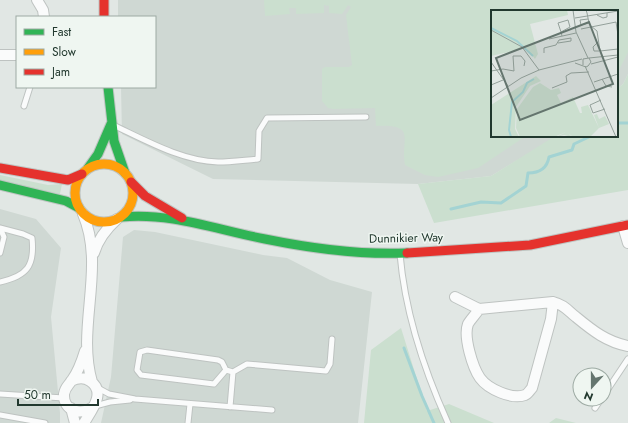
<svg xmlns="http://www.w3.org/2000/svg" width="628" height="423" viewBox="0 0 628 423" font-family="Jost,sans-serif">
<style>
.built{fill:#cfd8d3}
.green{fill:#cbdfcf}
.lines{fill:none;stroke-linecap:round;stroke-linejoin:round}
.stream{stroke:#a3d3d3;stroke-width:3}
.lane-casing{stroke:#bec3c1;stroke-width:7}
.street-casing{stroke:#bec3c1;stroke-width:12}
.fast-casing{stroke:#bec4c1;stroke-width:11}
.slow-casing{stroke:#bec4c1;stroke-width:11}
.jam-casing{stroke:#bec4c1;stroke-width:11}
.lane{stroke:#fafbfb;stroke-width:5}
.street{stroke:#fafbfb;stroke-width:10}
.fast{stroke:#30b455;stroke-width:9}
.slow{stroke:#ff9f0a;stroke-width:9}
.jam{stroke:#e5322d;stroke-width:9}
.labels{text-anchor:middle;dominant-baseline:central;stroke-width:3;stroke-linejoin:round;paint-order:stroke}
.street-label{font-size:12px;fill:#21382e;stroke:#eff6f1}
.inset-river{fill:none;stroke:#a3d3d3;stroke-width:2}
.inset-road{fill:none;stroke:#94a19b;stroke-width:1}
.view{fill:#64756e;fill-opacity:0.15;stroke:#64756e;stroke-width:2}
.inset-edge{fill:none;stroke:#21382e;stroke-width:2}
</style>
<rect width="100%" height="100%" fill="#e1e7e4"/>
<path class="built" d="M118,0H628V74L623,84L617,89V11H492V136H555L546,143L491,176L418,184L213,179L122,134L121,87H155V17H118Z
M0,209L36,219L61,248L51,317L60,413V423H0Z
M134,230L155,232L263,255L287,258L330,280L372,292L358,423H101L111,377L123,237Z"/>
<path class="green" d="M264,0H628V52L617,74V11H492V136H526L478,168L438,177L425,175L405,165C400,139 418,124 376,126L375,108L334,109L328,108L322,101V69L325,67H349L352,65L346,15L351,7L348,5L342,14L329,13V6L324,5V13L296,14V8H289L290,14L265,16Z
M628,74V190L434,223L418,184L491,176L555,136H617V89L623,84Z
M0,175L48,185L62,184L60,194L0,181Z
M401,328L427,411L449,404L494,423H364L371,350Z
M556,418L576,423H549Z"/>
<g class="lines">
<path class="stream" d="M617,123H628
M451,209L481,202L501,203L526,186L528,173C539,173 547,169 549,157L572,150L574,144L591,136
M404,348L422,396L434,423"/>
<g class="lane-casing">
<path id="lane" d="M24,106L30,87
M113,125C145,140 182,161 218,162C231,162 245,160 258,159L259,131L267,118L366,117
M0,228L4,237L0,253
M400,254C405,313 424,370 448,423
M0,282C27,276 35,266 32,238L23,234L0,228
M226,370L222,362L218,360L147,350L140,352L137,370L141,375L214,384L226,370L233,372
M96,387L109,394L135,399L272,410
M0,394L64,398
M604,395L628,359
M95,406L110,402L130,400
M230,407L233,372L247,364L326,371L330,364L332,339
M595,408L601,399
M0,415L45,423
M188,423L190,404"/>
</g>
<g class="street-casing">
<path id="street" d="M37,0L43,10L44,17
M0,55H17
M83,214C106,268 76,327 92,382
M623,226L628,243
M94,253C98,239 106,229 117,219
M455,297L479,309
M553,302L551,319L532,388C530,390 528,394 525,395C512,400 488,389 480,378C473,368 463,337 468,324C471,319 476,314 479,309L553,302C565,305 568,311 576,317C593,331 607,342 628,346
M85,351C82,361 78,372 72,380C69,385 65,387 64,394C63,411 81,416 93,407
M71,381C77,378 84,377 90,381C107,392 91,411 84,423
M71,408L75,423"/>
</g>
<g class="fast-casing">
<path id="fast" d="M108,87L114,141L125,173
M88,168L98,154L111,124
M0,185L66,201L79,208
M121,217C171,212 217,230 265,239C309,248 362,255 407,253"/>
</g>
<g class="slow-casing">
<path id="slow" d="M75 193a29 29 0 1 1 58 0a29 29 0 1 1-58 0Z"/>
</g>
<g class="jam-casing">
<path id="jam" d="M104,0V17
M0,168L68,180L82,174
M131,182L145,196L182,218
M407,253L530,245L628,225"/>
</g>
<use href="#lane" class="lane"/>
<use href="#street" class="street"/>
<use href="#fast" class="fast"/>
<use href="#slow" class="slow"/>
<use href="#jam" class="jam"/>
</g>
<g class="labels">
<g class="street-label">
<text transform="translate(406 238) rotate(-1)">Dunnikier Way</text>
</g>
</g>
<g transform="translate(491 10)">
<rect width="127" height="127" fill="#e1e7e4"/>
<path d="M0,0H76L77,5L39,14L47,44L44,49L35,38L0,46ZM45,66L50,71L39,76L25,97L24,119L28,127H0V95ZM49,73L60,80L68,78L70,83L66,85L70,93L82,87L89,103H91L90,97L97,95L108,118L99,127H82L77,123L81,127L73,125L65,127L75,122L63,127H29L25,118L26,99L42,77ZM106,104L108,109L114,106L118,114L108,118L103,105Z" fill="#cbdfcf"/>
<path class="inset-river" d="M0,18L26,31L42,46M20,127L18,120L21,92L32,82L36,73L43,69"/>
<path class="inset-road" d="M82,0L85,22L97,48M95,0L96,3L98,13L90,15L89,10L97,9M106,5L112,8L116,7V3M84,8L127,1M100,16L106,21L109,41L127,39M90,19L125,12L127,25M0,20L31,37L48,60M70,22L79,17L77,10L67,13L70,22L71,26M58,29L85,23M107,32L102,37L103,41H108M53,43V38L65,35L68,30L80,28V31L67,33M98,48L127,45M0,52L17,76M84,53L95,57L97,56L100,52L98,48L92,49V55M100,54L127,47M94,56L125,127M0,61L12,59L23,61M23,61L22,46H30L34,51L33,56M111,69L115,76L121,77M103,72L127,64M0,75L12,70M61,78L76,72L75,66L80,63L98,62M0,88L30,68L48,60L91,49M110,90L99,95L102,103L114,99"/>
<path class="view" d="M98,12L122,74L29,110L5,48Z"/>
<rect width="127" height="127" class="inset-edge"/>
</g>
<rect x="16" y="16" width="140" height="72" fill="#eff6f1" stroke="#9daaa3"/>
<rect x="24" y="29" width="20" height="6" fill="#30b455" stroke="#9daaa3"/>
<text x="52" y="36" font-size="12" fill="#21382e">Fast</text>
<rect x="24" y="49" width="20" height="6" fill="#ff9f0a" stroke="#9daaa3"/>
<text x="52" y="56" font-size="12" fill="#21382e">Slow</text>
<rect x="24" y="69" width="20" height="6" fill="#e5322d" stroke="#9daaa3"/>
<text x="52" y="76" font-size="12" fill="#21382e">Jam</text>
<g transform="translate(592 387) rotate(201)"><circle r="19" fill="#eff6f1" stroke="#9daaa3"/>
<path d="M0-3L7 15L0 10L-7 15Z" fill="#64756e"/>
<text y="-6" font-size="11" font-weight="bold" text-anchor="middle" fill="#21382e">N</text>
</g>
<path d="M18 399v6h80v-6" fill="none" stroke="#21382e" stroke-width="2"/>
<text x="24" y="399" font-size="12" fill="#21382e" stroke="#eff6f1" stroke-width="3" paint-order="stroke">50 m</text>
</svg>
